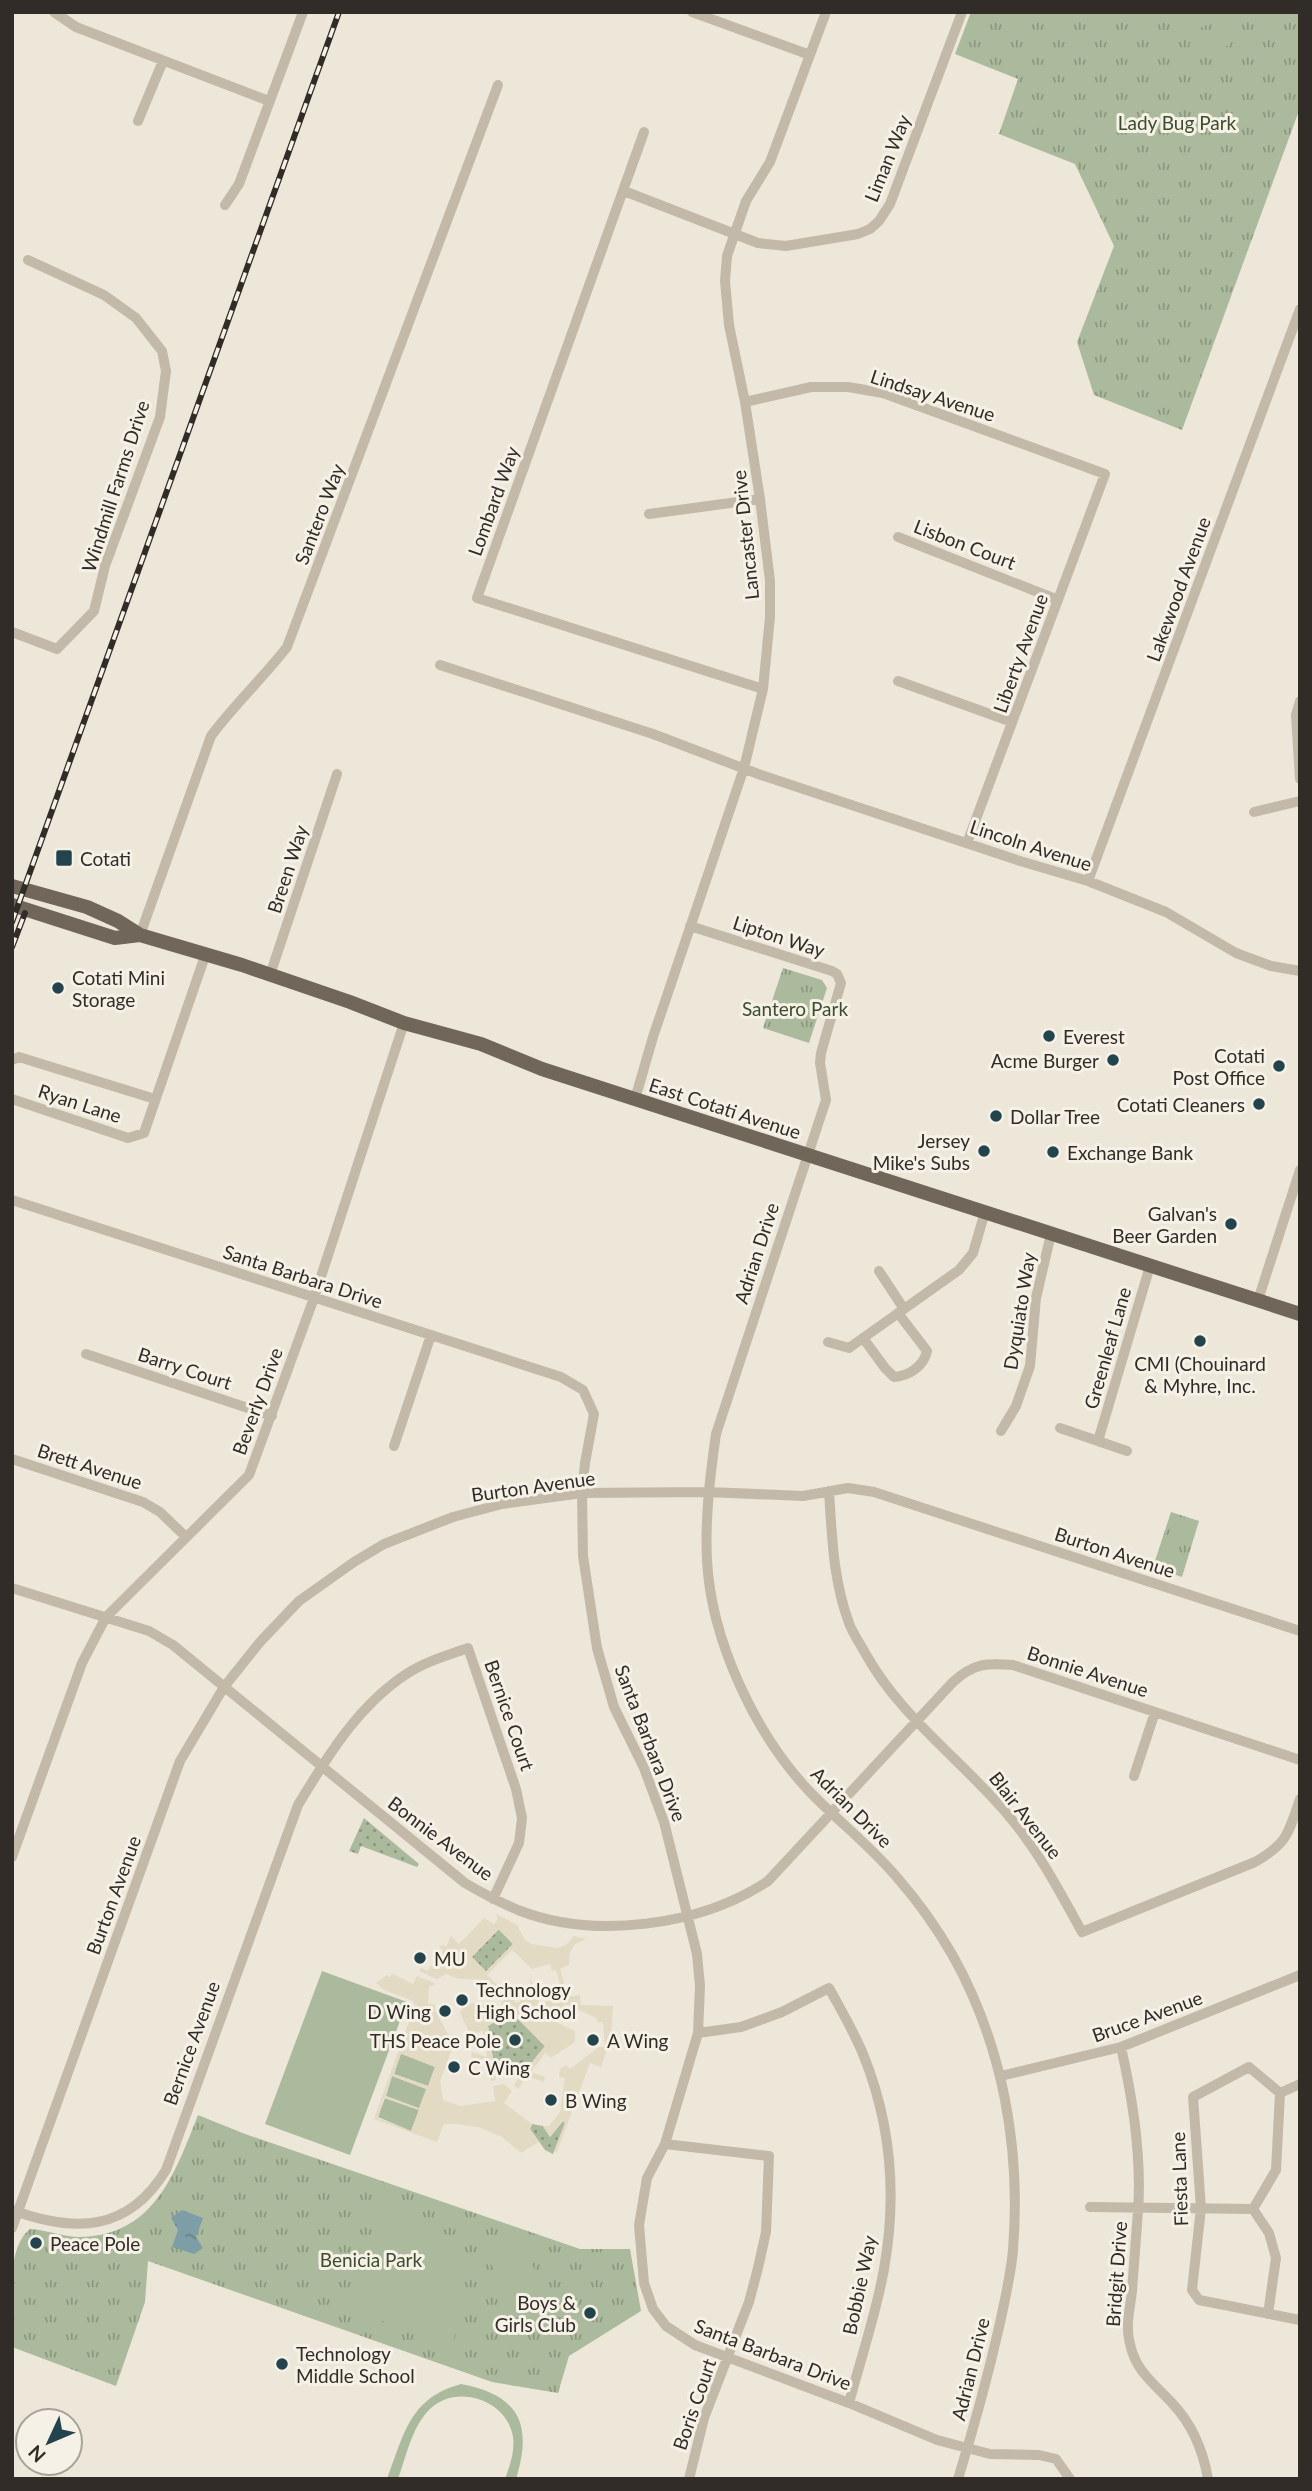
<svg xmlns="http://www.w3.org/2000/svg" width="1312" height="2491" viewBox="0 0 1312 2491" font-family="Lato,sans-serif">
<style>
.grass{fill:url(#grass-dots)}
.park{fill:url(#park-tufts)}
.pitch{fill:#abba9c}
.plaza{fill:#e3dac3;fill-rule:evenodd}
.water{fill:url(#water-ripples)}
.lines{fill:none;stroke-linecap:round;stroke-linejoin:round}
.minor{stroke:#c3b9a8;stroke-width:10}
.major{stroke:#71665a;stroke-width:14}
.rail-casing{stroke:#312c27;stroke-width:6}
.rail{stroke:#f6f1e6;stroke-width:3.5;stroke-dasharray:10;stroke-linecap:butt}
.poi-dot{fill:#23434d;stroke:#f6f1e6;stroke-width:2.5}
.labels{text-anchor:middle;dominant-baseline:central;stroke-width:6;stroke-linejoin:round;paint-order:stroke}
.park-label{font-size:19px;fill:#3c4c2e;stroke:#f6f1e6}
.street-label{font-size:19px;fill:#312c27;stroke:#f6f1e6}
.poi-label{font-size:19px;fill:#312c27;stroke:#f6f1e6;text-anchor:start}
</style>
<defs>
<pattern id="grass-dots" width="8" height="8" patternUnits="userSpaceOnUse" patternTransform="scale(1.75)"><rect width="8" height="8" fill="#abba9c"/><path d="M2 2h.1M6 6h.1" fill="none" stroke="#8c977f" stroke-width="1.8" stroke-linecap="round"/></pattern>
<pattern id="park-tufts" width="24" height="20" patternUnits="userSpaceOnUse" patternTransform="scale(1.75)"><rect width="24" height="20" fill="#abba9c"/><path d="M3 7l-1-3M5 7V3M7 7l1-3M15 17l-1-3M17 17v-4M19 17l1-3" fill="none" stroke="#8c977f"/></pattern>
<pattern id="water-ripples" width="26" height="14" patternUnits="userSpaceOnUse" patternTransform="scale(1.75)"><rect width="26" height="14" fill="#7d9ea6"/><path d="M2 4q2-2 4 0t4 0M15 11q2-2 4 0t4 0" fill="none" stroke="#678187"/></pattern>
</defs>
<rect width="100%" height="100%" fill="#ede7da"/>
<path class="grass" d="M364,1818L419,1864L417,1867L361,1846L358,1854L349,1851Z
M499,1929L513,1944L486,1972L472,1957Z
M511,2012L545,2046L525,2071L493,2059L488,2026Z
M563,2121L565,2123L553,2154L545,2150L530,2129L532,2124L543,2126L550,2137Z"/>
<path class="park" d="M971,12H1300V108L1182,430L1094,395L1077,342L1114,246L1075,164L999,134L1018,79L955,54Z
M783,968L822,980L827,988L809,1043L763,1028Z
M1171,1512L1199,1521L1182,1577L1153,1567Z
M198,2115L245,2134L580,2249H630L641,2311L569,2356L558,2393L492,2382L148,2261L145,2302L116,2386L12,2347C12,2316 4,2249 30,2229C46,2230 61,2236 78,2237C154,2237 175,2173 198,2115Z"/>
<path class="pitch" d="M1193,12H1216L1220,19L1185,35L1178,19Z
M1223,28L1231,44L1196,60L1189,44Z
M322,1971L407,2002L350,2155L265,2124Z
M401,2053L435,2067L428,2086L394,2074Z
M392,2076L427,2089L419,2109L386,2096Z
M385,2098L419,2110L411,2131L378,2117Z
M381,2200L451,2237L465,2266L453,2346L354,2311L350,2304Z
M515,2236L541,2280L511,2298L485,2254Z
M461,2384C519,2395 533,2424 516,2479H505C510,2465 515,2452 513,2437C507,2399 455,2383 429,2410C412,2427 406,2457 398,2479H387C404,2435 409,2398 461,2384Z"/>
<path class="plaza" d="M496,1914L517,1925L525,1940L532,1944L558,1948L566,1945L574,1936L586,1939L575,1944L570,1952L569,1965L560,1969L568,1997L580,1995L581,2005L613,2006L611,2038L601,2067L590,2063L557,2152H554L565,2123L562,2121L550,2137L543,2126H549L560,2112L565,2078L559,2077L560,2069L566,2065L570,2069L599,2047H605L603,2022H598L596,2018L565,2004L559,2017L548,2012L545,2002L563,1996L556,1970L552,1971L550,1964L532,1969L512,1950L487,1975L504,1992L502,1994L488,1980L459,1979L446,1974L437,1979L419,1971L421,1968L428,1971L431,1966L435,1968L443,1950L440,1948L441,1945L446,1947L451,1936L459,1944L484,1918L494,1924L498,1919ZM498,1929L513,1944L486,1971L472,1957Z
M393,1974L413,1984L417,1976L436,1984L429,1987L428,2004L435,2005V2010L451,2040L457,2038L460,2044L458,2051L452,2049L440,2081L443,2100L461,2106L495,2101L493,2086L504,2084L512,2091L504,2103L532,2124L530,2129L539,2142L521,2153L502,2137L478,2127L456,2124H444L437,2142L374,2119L415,2005L413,2001L384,1990L376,1983L387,1975L389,1977ZM401,2054L435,2067L428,2086L394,2074ZM392,2076L426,2089L419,2108L386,2096ZM384,2098L419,2110L411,2131L378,2118Z
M529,1974L544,2016L575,2031V2042L551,2058L545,2053L531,2072L545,2077L544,2082L527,2076L518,2089L514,2085L521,2074L494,2066L496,2080L491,2081L488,2064L471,2057L472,2052L487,2057L483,2030L471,2036L460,2013L466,2003L485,2004V2017L488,2020L507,2009L501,2003L509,1995L517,2003L533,1993ZM511,2012L545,2046L525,2071L493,2059L488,2026Z"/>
<path class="water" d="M182,2210L203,2218L196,2237L203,2248L194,2254L172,2247L178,2230L171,2218Z"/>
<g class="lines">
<path class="minor" d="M54,12L76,27L269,101
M692,12L810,55
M138,121L163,61
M644,132L477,598L763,689
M624,191L758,243L786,246L858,234L870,229L879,221L890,204L962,12
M225,205L239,184L303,12
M745,402L811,387H848L883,393L1105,474L967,843
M649,514L760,499
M898,537L1058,600
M12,632L57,649L94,611L105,566L160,417L166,371L162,351L136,318L104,295L28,260
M440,665L653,734L761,775L1020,861L1088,881L1166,912L1236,953L1271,966L1300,971
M898,681L1012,722
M1300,701L1296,715L1300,779
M1254,812L1300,801
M1088,881L1300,309
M690,926L832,971L837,974L841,983L821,1053L820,1063L826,1100L716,1434C710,1476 705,1517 707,1560C711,1640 755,1734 810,1792C839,1822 873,1848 900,1881C920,1904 938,1930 953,1956C1003,2046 1021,2148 1013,2250C1011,2274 1005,2299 1000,2323C988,2376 974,2427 958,2479
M140,935L211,736C234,705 263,678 287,647L498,85
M270,975L337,774
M12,1060L19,1057L155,1099
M12,1099L128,1138L144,1133L206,953
M635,1099L653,1037L744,768L763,689L770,617V581L760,499L745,402L729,325L725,281L727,256L746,201L770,162L826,12
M12,1200L561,1377L583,1390L594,1414L585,1463L582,1493L583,1556L597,1648L614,1707L644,1768L664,1822L697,1954L700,1986L698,2033L665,2144L647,2178L639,2225L644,2283L653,2309L666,2326L695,2345L849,2403L937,2440L990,2454L1039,2455L1056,2459L1070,2479
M879,1271L904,1309
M1258,1300L1300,1170
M863,1338L885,1368L894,1377C909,1376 924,1366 927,1351L898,1313
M828,1342L849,1348L959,1270L973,1253L985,1212
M86,1354L272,1416
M1060,1428L1127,1451
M1001,1431L1016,1406L1030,1366L1036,1298L1051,1234
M1098,1441L1150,1266
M394,1446L431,1335
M12,1459L143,1502L160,1512L186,1537
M829,1491C832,1536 833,1580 849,1623C852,1632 859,1642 864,1651C899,1716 961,1759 1008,1815C1038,1850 1060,1892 1082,1932L1255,1862C1288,1843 1288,1834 1300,1799
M12,1588L149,1631L173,1645L465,1883C482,1893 499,1902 518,1910C594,1940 700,1926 768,1881L953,1682C974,1663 986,1663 1013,1665L1300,1760
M1134,1776L1155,1712
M12,1857L82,1663L106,1617L249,1475L314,1298L404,1023
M698,2033L741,2027L782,2012L829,1988C841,2010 854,2032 863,2054C891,2123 897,2196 884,2269C876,2314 861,2358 849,2403
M1121,2047C1133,2100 1142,2157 1138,2211C1136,2238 1134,2265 1132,2291C1130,2310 1125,2325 1130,2344C1136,2372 1154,2383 1172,2403C1193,2425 1203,2450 1208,2479
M1001,2076L1121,2047L1300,1975
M1280,2093L1249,2067L1193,2097L1201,2208L1192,2290L1199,2300L1300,2320
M1280,2093L1300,2084
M665,2144L769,2156L766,2232L758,2268L749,2302L704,2418L689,2479
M1090,2207L1253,2209
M1253,2209L1276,2170L1280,2093
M1253,2209L1269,2233L1276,2258L1268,2314
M12,2210C75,2233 128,2232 166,2170L298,1805C327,1757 359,1704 408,1673C427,1661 448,1655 468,1648L516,1789L522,1818L519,1843L493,1899
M12,2228L180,1761L224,1687L260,1642L299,1601L354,1562L384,1544L453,1517L502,1504L582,1493L707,1492L803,1496L848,1488L874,1492L1300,1631"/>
<path class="major" d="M12,886L87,907L118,921L140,935L242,965L350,1002L404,1023L481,1044L542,1069L1300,1314
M12,905L115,938L140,935"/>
<g class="rail-casing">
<path id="rail" d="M12,922L339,12
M12,947L25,913"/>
</g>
<use href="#rail" class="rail"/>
</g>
<g class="poi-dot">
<rect x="55" y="849" width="18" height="18" rx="3.5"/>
<circle cx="58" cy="988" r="7"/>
<circle cx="1049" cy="1036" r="7"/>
<circle cx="1113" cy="1060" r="7"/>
<circle cx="1279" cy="1066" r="7"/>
<circle cx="1259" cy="1104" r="7"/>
<circle cx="996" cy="1116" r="7"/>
<circle cx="984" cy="1151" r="7"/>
<circle cx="1053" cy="1152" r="7"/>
<circle cx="1231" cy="1224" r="7"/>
<circle cx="1200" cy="1341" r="7"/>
<circle cx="420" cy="1958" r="7"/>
<circle cx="462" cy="2000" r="7"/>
<circle cx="445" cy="2011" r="7"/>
<circle cx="515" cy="2040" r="7"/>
<circle cx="593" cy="2040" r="7"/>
<circle cx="454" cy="2067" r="7"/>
<circle cx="551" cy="2100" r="7"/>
<circle cx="36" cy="2243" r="7"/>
<circle cx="590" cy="2313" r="7"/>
<circle cx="282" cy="2364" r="7"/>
</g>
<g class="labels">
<g class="park-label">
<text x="1177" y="122">Lady Bug Park</text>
<text x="795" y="1008">Santero Park</text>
<text x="371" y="2259">Benicia Park</text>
</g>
<g class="street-label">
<text transform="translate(887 158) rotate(-68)">Liman Way</text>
<text transform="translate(933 395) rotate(18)">Lindsay Avenue</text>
<text transform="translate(115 486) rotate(-72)">Windmill Farms Drive</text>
<text transform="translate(493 501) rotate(-70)">Lombard Way</text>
<text transform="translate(319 514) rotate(-69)">Santero Way</text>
<text transform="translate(745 535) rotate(-96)">Lancaster Drive</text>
<text transform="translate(965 544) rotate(21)">Lisbon Court</text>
<text transform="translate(1178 589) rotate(-70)">Lakewood Avenue</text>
<text transform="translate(1020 653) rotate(-70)">Liberty Avenue</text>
<text transform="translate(1031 845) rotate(18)">Lincoln Avenue</text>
<text transform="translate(287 869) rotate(-72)">Breen Way</text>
<text transform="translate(779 936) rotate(18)">Lipton Way</text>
<text transform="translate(80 1103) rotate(18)">Ryan Lane</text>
<text transform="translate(725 1108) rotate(18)">East Cotati Avenue</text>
<text transform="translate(756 1253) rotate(-72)">Adrian Drive</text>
<text transform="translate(303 1276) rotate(18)">Santa Barbara Drive</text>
<text transform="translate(1019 1311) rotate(-81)">Dyquiato Way</text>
<text transform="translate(1107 1348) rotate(-74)">Greenleaf Lane</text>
<text transform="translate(185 1368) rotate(18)">Barry Court</text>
<text transform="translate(257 1401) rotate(-70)">Beverly Drive</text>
<text transform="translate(90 1466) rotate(18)">Brett Avenue</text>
<text transform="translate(533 1486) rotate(-8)">Burton Avenue</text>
<text transform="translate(1115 1552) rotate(18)">Burton Avenue</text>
<text transform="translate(1088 1671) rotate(18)">Bonnie Avenue</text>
<text transform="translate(510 1715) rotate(71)">Bernice Court</text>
<text transform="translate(651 1743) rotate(69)">Santa Barbara Drive</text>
<text transform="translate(852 1807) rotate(45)">Adrian Drive</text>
<text transform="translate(1026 1815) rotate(52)">Blair Avenue</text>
<text transform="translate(441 1838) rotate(37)">Bonnie Avenue</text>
<text transform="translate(113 1895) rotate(-70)">Burton Avenue</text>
<text transform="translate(1147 2016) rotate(-20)">Bruce Avenue</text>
<text transform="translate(191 2043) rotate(-70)">Bernice Avenue</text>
<text transform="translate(1179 2179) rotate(-92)">Fiesta Lane</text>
<text transform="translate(1116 2274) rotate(-86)">Bridgit Drive</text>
<text transform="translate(859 2285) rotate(-78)">Bobbie Way</text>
<text transform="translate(773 2354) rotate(21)">Santa Barbara Drive</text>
<text transform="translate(970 2369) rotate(-76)">Adrian Drive</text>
<text transform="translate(694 2404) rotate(-71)">Boris Court</text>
</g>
<g class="poi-label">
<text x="80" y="858">Cotati</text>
<text x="72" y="977">Cotati Mini<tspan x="72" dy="22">Storage</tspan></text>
<text x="1063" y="1036">Everest</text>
<text x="1265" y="1055" text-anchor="end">Cotati<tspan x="1265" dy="22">Post Office</tspan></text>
<text x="1099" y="1060" text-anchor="end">Acme Burger</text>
<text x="1245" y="1104" text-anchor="end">Cotati Cleaners</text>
<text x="1010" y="1116">Dollar Tree</text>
<text x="970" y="1140" text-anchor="end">Jersey<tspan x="970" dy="22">Mike's Subs</tspan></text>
<text x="1067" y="1152">Exchange Bank</text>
<text x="1217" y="1213" text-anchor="end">Galvan's<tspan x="1217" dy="22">Beer Garden</tspan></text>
<text x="1200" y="1363" text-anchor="middle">CMI (Chouinard<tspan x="1200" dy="22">&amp; Myhre, Inc.</tspan></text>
<text x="434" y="1958">MU</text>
<text x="476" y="1989">Technology<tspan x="476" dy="22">High School</tspan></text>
<text x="431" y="2011" text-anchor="end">D Wing</text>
<text x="501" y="2040" text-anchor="end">THS Peace Pole</text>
<text x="607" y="2040">A Wing</text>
<text x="468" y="2067">C Wing</text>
<text x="565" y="2100">B Wing</text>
<text x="50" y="2243">Peace Pole</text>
<text x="576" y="2302" text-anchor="end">Boys &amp;<tspan x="576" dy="22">Girls Club</tspan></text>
<text x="296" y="2353">Technology<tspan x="296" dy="22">Middle School</tspan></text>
</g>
</g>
<rect width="1312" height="2491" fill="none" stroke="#312c27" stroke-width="28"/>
<g transform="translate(49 2442) rotate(226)"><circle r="33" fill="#f6f1e6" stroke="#a7a29a" stroke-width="2"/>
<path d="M0-5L12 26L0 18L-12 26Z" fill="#23434d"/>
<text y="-10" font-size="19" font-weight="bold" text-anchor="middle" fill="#312c27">N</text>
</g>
</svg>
